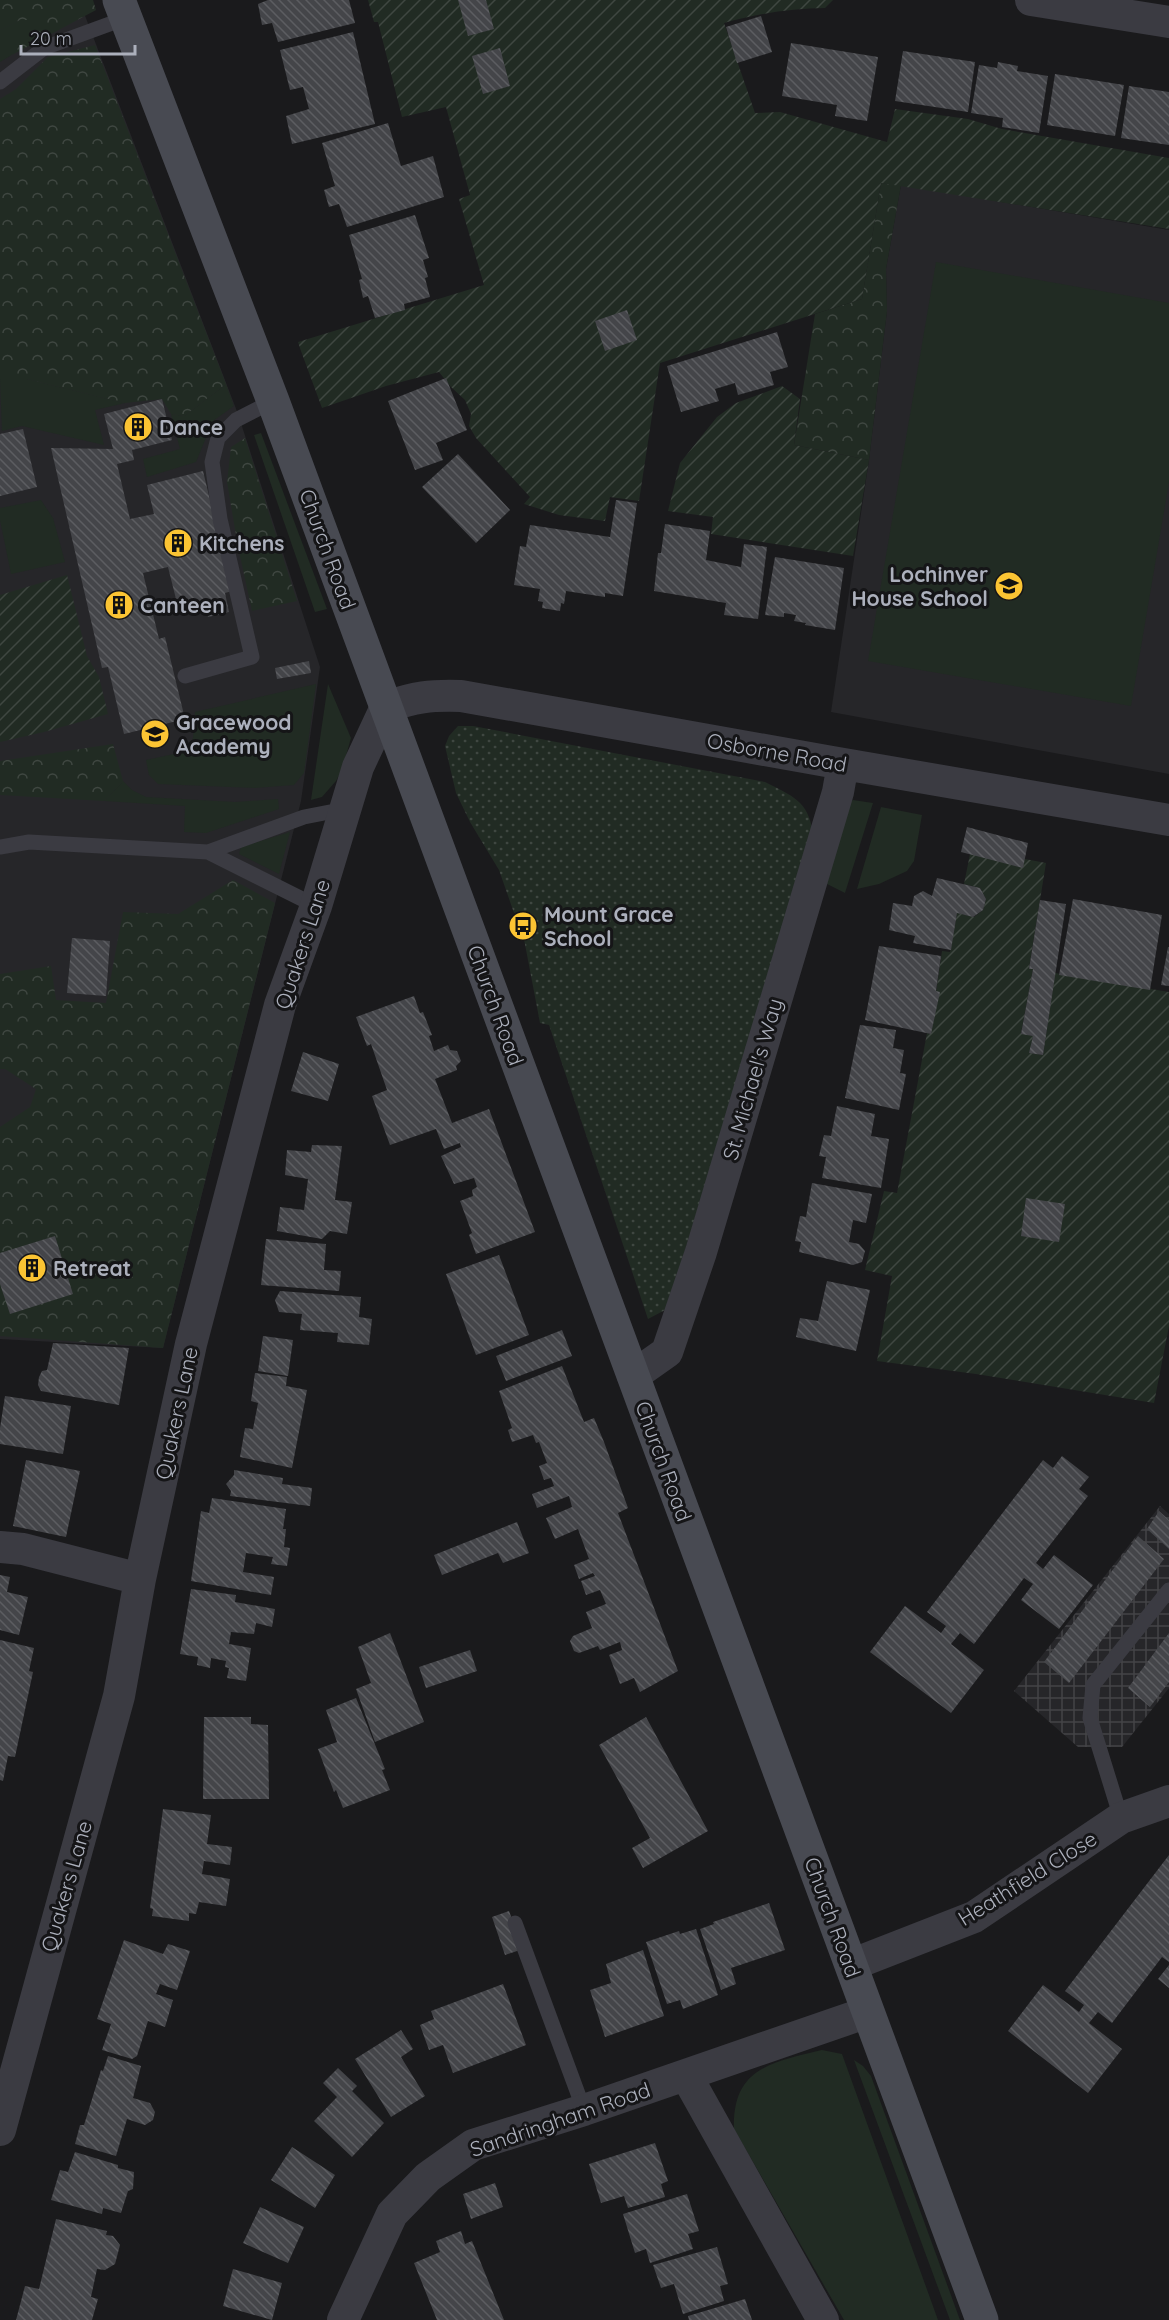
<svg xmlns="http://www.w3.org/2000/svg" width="1169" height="2320" viewBox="0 0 1169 2320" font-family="Quicksand,sans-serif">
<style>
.built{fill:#262629}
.industrial{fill:url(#industrial-grid)}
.grass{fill:#212b23}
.forest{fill:url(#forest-crowns)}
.park{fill:url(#park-dots)}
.garden{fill:url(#garden-furrows)}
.building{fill:url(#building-back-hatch)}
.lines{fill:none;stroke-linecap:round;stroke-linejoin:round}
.lane{stroke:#3b3b42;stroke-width:15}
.street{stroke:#3b3b42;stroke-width:32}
.secondary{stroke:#484a52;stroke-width:33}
.labels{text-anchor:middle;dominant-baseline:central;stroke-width:6;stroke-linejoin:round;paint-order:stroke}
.poi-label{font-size:21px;font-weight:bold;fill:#acb0bc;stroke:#151517;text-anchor:start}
.street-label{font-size:21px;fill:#acb0bc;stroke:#151517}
</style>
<defs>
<pattern id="industrial-grid" width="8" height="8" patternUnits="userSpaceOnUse" patternTransform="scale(1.5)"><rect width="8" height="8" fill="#262629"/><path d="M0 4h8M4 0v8" fill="none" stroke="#434346"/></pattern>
<pattern id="forest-crowns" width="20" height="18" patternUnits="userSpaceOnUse" patternTransform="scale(1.5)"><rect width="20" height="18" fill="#212b23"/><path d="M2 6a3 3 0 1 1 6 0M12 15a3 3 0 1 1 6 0" fill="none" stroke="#3f4741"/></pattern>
<pattern id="park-dots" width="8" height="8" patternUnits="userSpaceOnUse" patternTransform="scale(1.5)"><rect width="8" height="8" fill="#212b23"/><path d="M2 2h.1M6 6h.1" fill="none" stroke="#3f4741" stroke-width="1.8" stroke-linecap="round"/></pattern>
<pattern id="garden-furrows" width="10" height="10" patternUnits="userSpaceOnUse" patternTransform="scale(1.5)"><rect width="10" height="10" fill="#212b23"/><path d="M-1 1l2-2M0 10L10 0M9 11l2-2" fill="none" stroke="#3f4741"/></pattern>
<pattern id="building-back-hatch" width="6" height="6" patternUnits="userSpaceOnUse" patternTransform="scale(1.5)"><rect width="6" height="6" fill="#444549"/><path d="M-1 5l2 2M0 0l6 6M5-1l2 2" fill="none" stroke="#5c5d61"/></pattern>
</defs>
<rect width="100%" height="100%" fill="#1a1a1c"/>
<path class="built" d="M0,0H79L238,414L320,667L301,801L163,1348L0,1339Z
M901,185L1169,230V774L831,712L869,460L887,311L886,269Z"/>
<path class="industrial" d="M1160,1506L1169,1514V1688L1122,1747H1078L1014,1691Z"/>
<path class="grass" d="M20,20H47L10,56L0,62V30Z
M936,262L1169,303V482L1131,706L868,661Z
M0,379H27L125,403L95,410L104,445L22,426L2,431Z
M226,384L234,406L213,421L196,462L147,477L143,459L180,449L171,414L184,416Z
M261,433L327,609L315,612L254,435Z
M41,500L53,518L65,562L11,574L0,520V508Z
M316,684L304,773L294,785L255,788L158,784L149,775L146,760L188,751L193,738L195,712Z
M328,684L351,738L342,770L336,781L322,797L311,800Z
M123,781L132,790L146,797L235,802L278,799L279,809L206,833L184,832L185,806L104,801Z
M853,800L873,803L845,893L825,883L845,804Z
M881,807L922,815L914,861L907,871L879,884L857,889Z
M290,832L279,874L239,854L241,847Z
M822,2050L842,2054L938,2320H844L734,2129C732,2068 772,2062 822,2050Z
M854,2060L863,2066L871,2076L960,2320H950Z"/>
<path class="forest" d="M0,0H93L96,10L10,56L46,20H20L0,30Z
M95,45L226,384L184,416L171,414L162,399L125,403L27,379H0V99L16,89L48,57Z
M881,183L901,185L886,269L887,311L869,460L794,445L815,314L862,299Z
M245,438L297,601L252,611L238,547L227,482L231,447Z
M113,744L123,781L104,801L0,795V761Z
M233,880L275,903L163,1348L0,1336V1127L30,1107L36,1089L5,1069H0V974L51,966L56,1000L106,1003L123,912L178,914Z"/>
<path class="park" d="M458,726H473L765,782C792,796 808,800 813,833L667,1309L648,1319L549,1025L540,1023L524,939L531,936L522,911L514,913L499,870L470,822L456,793L445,746L449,736Z"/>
<path class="garden" d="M368,0H833L825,8C792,8 756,14 724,23L755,113L780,112L887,142L895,109L968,119L1002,129L1169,158V229L881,183L862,299L660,363L639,501L610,497L605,521L559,515L524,504L530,497L476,438L469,426L471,414L465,400L451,387L439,372L386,386L322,408L301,351L298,342L484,285L459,199L470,195L446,107L402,117L378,22H374Z
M782,386L800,399L794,445L869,460L853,556L711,534L713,517L668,511L680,463L717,417L736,403Z
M67,575L87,656L99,677L108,714L44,732L0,742V595Z
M970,854L1025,859L1046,863L1029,968L1033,969L1021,1033L1033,1036L1030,1053L1043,1055L1055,973L1169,992V1326L1154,1403L976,1374L877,1361L892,1276L865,1270L884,1191L897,1193L927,1033L930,1034L942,951L950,952L957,913L974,917L983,910L986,899L980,888L964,884Z"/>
<path class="building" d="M268,0H349L355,23L278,42L272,23L262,25L258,4Z
M458,0H486L494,29L468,36Z
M761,16L772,52L737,63L726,27Z
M353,32L375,124L292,144L286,116L309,109L303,87L290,90L280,50Z
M791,43L878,57L867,121L835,116L837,105L782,96Z
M500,48L510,86L483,94L472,56Z
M903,51L975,62L968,112L895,101Z
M998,62L1018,66L1017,71L1048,76L1039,133L1002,127L1003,118L971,113L979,65L997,68Z
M1055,74L1124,85L1115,136L1047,125Z
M1129,86L1169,92V145L1121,138Z
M388,123L401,166L433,156L444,197L347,227L339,204L329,207L324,190L335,186L322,143Z
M415,215L429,258L423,260L428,277L425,278L430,297L404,304L405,310L375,318L368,296L363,298L359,280L362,279L349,235Z
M627,310L637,340L605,351L595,321Z
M777,332L788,367L770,372L774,385L738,395L735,383L715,389L719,401L681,412L667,366Z
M446,378L467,430L436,443L443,460L415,470L388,401Z
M162,399L172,440L132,450L134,460L117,464L130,519L154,514L147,485L203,471L232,591L225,593L229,612L208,617L205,604L179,611L168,567L143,573L159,639L165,637L185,719L124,734L108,667L102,668L99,655L51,448L113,449L104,414Z
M23,429L37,487L0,496V434Z
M458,454L510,510L476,543L422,487Z
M616,500L637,503L623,596L605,593V597L566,591L564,604L561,603L560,611L542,608L543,602L538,601L540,589L514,585L520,546L526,547L530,525L610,537Z
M665,524L710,531L706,560L741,567L744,544L767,547L758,619L724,615L726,603L654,591L658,553H661Z
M775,557L844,568L835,630L805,625L806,623L794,621L796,615L784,613V617L765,615Z
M309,661L311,673L277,679L275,668Z
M967,827L1028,843L1023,868L961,852Z
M937,878L980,888L986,899L983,910L973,917L957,913L951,950L913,943L915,936L889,930L893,903L912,906L914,896L923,891L932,896Z
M1073,899L1162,915L1150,990L1059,975Z
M1040,900L1066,904L1043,1055L1029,1053L1033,1036L1021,1034L1033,969H1029Z
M72,938L110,941L106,996L67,993Z
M879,946L941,956L936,991L940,992L931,1034L865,1020Z
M1168,947H1169V986L1161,985Z
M414,996L420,1013L423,1012L432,1035L429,1036L434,1051L448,1045L450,1050L457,1051L461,1061L456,1066L457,1070L435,1079L452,1123L489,1109L535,1232L476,1254L469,1235L472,1233L460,1201L473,1196L472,1190L477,1187L474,1178L454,1184L441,1156L461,1147L460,1143L444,1149L436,1129L390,1145L372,1096L387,1090L371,1044L367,1046L356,1017Z
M860,1025L896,1030L893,1048L904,1050L900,1073L906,1074L899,1110L845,1098Z
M303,1052L339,1064L328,1101L291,1091Z
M837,1106L875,1114L871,1136L889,1139L881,1188L822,1178L826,1157L819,1156L824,1135L831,1136Z
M312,1145L342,1146L335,1200L352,1202L347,1234L330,1231L322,1239L277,1231L280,1207L304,1210L308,1179L285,1175L287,1150L311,1152Z
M812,1183L872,1194L866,1223L853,1220L849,1242L859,1244L865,1251L862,1262L853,1265L799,1252L801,1242L795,1241L800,1216L806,1217Z
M1026,1198L1065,1204L1059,1242L1021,1236Z
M55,1236L73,1294L10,1314L0,1284V1253Z
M266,1239L326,1244L324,1270L341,1271L339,1291L261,1285Z
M499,1255L529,1335L476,1355L446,1274Z
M827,1281L870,1290L856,1351L796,1337L800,1318L818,1321Z
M280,1291L361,1297L359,1317L372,1319L369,1345L337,1342L338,1333L300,1330L302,1314L279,1312L275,1300Z
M562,1330L572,1356L506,1381L496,1356Z
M263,1336L293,1340L288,1376L258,1371Z
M53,1343L129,1348L119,1405L41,1391L38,1385L39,1377L42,1371L47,1370Z
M562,1366L584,1422L594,1418L604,1442L628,1508L618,1513L678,1671L640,1692L634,1678L620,1684L609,1655L622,1650L620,1642L600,1650L598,1646L579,1653L574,1651L570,1641L573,1636L592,1628L586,1612L606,1604L600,1590L586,1595L581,1581L595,1576L593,1573L579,1579L574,1565L589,1559L578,1529L555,1539L546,1518L572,1507L569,1496L537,1508L532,1494L554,1486L551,1478L544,1480L539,1466L547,1463L539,1442L536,1443L533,1435L512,1442L508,1430L512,1428L499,1391Z
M255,1373L287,1377L286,1386L307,1390L292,1468L240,1457L245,1428L253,1429L258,1403L251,1401Z
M5,1396L71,1406L63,1454L0,1444V1428Z
M1062,1456L1089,1477L1079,1489L1088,1496L1036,1563L1043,1569L1054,1555L1093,1585L1059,1629L1021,1600L1033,1584L1024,1578L974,1644L960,1633L951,1644L984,1670L951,1713L870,1652L905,1606L941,1633L946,1626L927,1612L1043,1460L1053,1468Z
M26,1460L80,1471L66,1537L13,1526Z
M234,1470L283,1478L282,1484L312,1488L310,1506L230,1496L231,1491L226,1484L234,1475Z
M212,1498L286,1509L283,1529H286L284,1547L290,1548L287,1566L271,1564L273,1557L246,1553L244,1566L243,1572L274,1577L271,1595L191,1581L201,1511L209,1513Z
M1159,1511L1169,1520V1549L1147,1529Z
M517,1522L529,1553L503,1563L498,1553L442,1575L434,1555Z
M1138,1536L1164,1559L1069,1683L1044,1662Z
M0,1575L10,1577L7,1592L28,1597L19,1635L0,1630Z
M191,1589L236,1595L235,1602L275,1609L272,1627L256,1623L254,1634L231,1632L229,1644L251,1648L246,1681L227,1678L229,1668L225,1667L226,1661L211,1658L210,1668L197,1665L198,1657L180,1654Z
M390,1633L424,1722L375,1742L356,1689L371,1683L358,1647Z
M1169,1633V1682L1150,1707L1128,1688Z
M0,1640L34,1648L29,1671L33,1672L15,1757L8,1756L3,1781L0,1780Z
M470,1650L477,1671L426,1688L419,1667Z
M356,1698L385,1769L382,1770L390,1790L343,1808L336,1790L334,1792L318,1749L337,1742L326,1710Z
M204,1717H251V1724L268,1725L269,1799H203Z
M646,1717L708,1831L643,1868L632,1848L650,1838L599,1745Z
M163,1809L211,1815L207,1844L232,1847L230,1865L204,1861L202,1874L230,1879L226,1906L199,1902L196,1914L189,1913V1921L152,1916L153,1909L150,1908Z
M1169,1855V1962L1162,1957L1112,2023L1098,2012L1089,2023L1122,2049L1088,2093L1008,2031L1043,1985L1079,2012L1084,2005L1065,1991Z
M769,1903L785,1950L731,1968L736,1984L721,1990L700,1929L714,1924L713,1922Z
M509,1911L523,1949L505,1955L492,1917Z
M696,1929L718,1995L683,2009L680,2000L667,2004L646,1942L679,1931L680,1934Z
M124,1940L163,1954L168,1944L190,1951L177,1990L160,1984L156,1994L173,2000L165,2027L148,2021L137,2056L132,2059L102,2050L111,2024L97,2019Z
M643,1950L664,2016L605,2037L590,1990L611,1983L606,1964Z
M1169,1965V1988L1158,1979Z
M503,1984L526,2045L453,2073L443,2045L429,2050L420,2025L434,2019L431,2011Z
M401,2030L413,2049L401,2057L425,2096L391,2117L355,2059Z
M108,2056L141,2066L133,2098L150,2103L155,2112L153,2120L145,2125L127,2119L116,2156L75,2144L80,2125H84L101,2070L103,2071Z
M338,2068L357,2086L352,2091L384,2123L352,2157L314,2121L337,2097L323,2083Z
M655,2143L668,2181L661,2184L665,2197L628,2208L624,2196L601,2203L589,2164Z
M292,2147L335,2175L315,2208L271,2180Z
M75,2152L118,2165V2168L134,2172L133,2189L128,2191L121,2213L103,2208L102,2214L51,2200L60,2170L68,2172Z
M495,2183L503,2207L471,2219L463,2194Z
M687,2194L699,2231L688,2234L693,2249L650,2263L646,2249L635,2253L623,2214Z
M260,2207L304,2227L288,2263L243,2243Z
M56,2219L107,2231L106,2235L113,2236L120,2245L115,2264L105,2270L97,2269L91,2297L98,2299L92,2320H16L25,2286L39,2289Z
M461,2231L465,2244L472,2241L504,2320H437L414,2263L440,2252L436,2241Z
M717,2247L728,2284L720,2286L724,2301L683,2314L674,2284L661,2288L653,2265Z
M233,2269L282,2283L272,2320L223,2306Z
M745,2299L752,2320H689L688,2316Z"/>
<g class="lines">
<path class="lane" d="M0,82L44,48L126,18
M185,676L252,657L220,519L212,462L218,438L236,420L273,401
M0,847L29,842L208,852L304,817L345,809
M208,852L316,906
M1121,1818L1090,1718L1093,1685L1169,1590
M515,1923L584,2110"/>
<path class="street" d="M1031,0L1169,22
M633,1376L667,1352L701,1252L838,792L843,764
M0,1547L23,1549L140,1579
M851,1965L974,1917L1121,1818L1169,1801
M686,2075L823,2320
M0,2130L119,1696L140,1579L191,1344L280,1005L316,906L358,767L386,707C415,697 430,695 461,696L832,762L1169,820
M343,2320L392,2214L428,2177L473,2145L584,2110L868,2012"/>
<path class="secondary" d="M119,0L273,401L982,2320"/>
</g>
<defs>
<g id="building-disc" transform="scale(1.5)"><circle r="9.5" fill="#fbc433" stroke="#151517"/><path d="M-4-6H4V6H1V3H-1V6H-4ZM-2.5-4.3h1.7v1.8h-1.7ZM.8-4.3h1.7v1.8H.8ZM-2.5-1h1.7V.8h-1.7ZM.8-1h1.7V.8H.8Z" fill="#111"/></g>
<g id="school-disc" transform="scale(1.5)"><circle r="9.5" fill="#fbc433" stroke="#151517"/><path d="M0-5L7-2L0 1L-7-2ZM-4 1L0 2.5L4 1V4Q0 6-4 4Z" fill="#111"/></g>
<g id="bus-disc" transform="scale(1.5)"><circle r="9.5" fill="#fbc433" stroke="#151517"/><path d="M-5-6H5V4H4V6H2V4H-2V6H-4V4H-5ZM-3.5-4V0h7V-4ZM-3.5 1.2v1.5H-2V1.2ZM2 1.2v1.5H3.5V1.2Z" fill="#111"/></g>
</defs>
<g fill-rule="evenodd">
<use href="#building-disc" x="138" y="427"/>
<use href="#building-disc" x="178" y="543"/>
<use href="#school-disc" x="1009" y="586"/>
<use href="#building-disc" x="119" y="605"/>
<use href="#school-disc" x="155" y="734"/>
<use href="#bus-disc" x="523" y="926"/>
<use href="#building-disc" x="32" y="1268"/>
</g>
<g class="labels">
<g class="poi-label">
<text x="159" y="427">Dance</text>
<text x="199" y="543">Kitchens</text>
<text x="988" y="574" text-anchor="end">Lochinver<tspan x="988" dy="24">House School</tspan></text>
<text x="140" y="605">Canteen</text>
<text x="176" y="722">Gracewood<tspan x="176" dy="24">Academy</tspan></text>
<text x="544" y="914">Mount Grace<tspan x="544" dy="24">School</tspan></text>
<text x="53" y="1268">Retreat</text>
</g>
<g class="street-label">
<text transform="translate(328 549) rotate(70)">Church Road</text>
<text transform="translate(777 752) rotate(10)">Osborne Road</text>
<text transform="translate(302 944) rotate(-72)">Quakers Lane</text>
<text transform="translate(496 1005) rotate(70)">Church Road</text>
<text transform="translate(752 1079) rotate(-74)">St. Michael's Way</text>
<text transform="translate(176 1413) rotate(-78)">Quakers Lane</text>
<text transform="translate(664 1461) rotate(70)">Church Road</text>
<text transform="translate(1027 1878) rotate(-32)">Heathfield Close</text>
<text transform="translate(66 1886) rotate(-74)">Quakers Lane</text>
<text transform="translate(833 1917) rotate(70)">Church Road</text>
<text transform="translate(560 2119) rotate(-19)">Sandringham Road</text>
</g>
</g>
<path d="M21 45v9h114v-9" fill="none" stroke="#acb0bc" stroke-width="3"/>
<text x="30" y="45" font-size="18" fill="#acb0bc" stroke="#151517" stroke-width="4.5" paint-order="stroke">20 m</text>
</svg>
